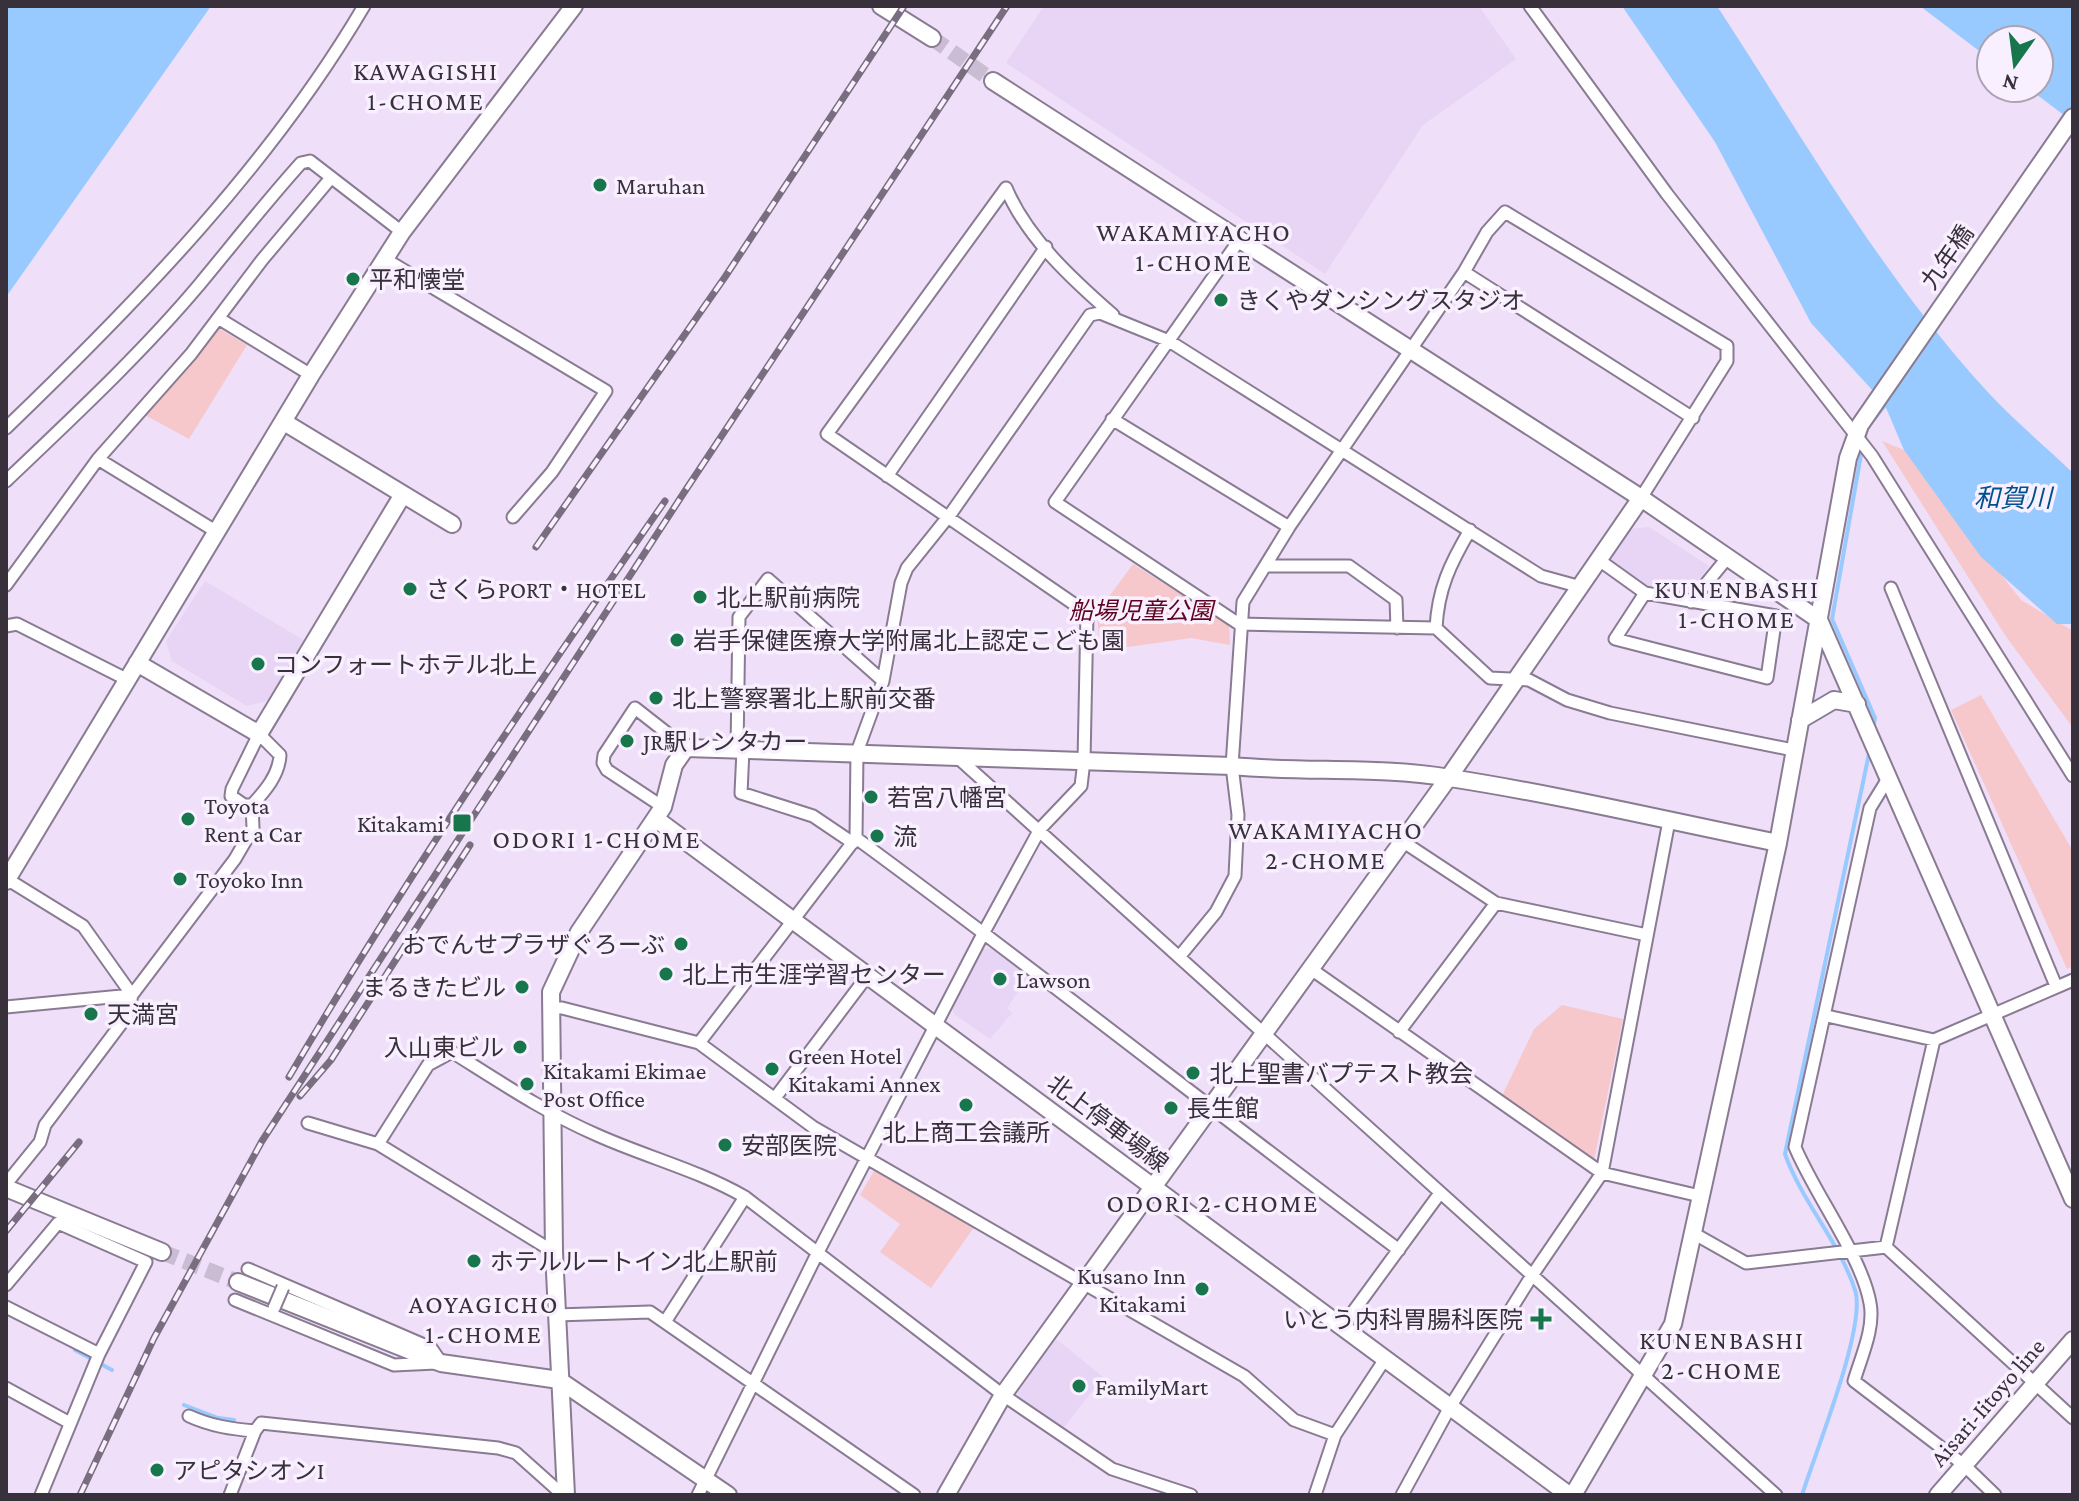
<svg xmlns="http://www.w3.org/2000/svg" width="2079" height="1501" viewBox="0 0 2079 1501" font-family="'Crimson Pro','Noto Sans JP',serif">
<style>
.built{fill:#e8d4f5}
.green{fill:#f6c8cb}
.water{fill:#98caff}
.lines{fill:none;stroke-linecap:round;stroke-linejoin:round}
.stream{stroke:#98caff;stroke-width:4}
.secondary-tunnel{stroke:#cabcd3;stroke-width:16;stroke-dasharray:16 8;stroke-linecap:butt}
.street-casing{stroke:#897b92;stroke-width:15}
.secondary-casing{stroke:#897b92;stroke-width:20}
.street{stroke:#fff;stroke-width:11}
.secondary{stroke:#fff;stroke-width:16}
.rail-casing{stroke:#796e7f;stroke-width:7}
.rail{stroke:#f8efff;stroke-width:4;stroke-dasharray:12;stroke-linecap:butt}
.street-bridge-casing{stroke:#897b92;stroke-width:15;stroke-linecap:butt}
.street-bridge{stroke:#fff;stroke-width:11}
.poi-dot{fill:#18764c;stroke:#f8efff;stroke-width:3}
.labels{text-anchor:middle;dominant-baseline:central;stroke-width:7;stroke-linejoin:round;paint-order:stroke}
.poi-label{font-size:24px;fill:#38313c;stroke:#f8efff;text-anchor:start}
.street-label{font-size:24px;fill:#38313c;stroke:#f8efff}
.park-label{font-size:24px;font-style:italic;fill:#60031e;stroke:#f8efff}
.neighbourhood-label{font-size:26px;letter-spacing:2px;fill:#38313c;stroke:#f8efff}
.water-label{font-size:26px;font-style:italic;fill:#01508e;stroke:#f8efff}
</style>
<rect width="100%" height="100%" fill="#efdff9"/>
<path class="built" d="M1044,6H1479L1516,59L1423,125L1325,274L1006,63Z
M1649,527L1709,566L1686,596L1655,592L1609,562L1631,529Z
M205,581L305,641L267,701L247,706L172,661L166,641Z
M993,948L1028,976L1007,1008L1012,1013L990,1039L954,1014L952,1008L983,949Z
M1055,1338L1103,1377L1062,1430L1018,1397L1017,1391Z"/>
<path class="green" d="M218,328L247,345L189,439L143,414Z
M1882,441L1904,450L2021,600L2073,631V728L2005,635Z
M1133,564L1229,625L1230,645L1191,638L1100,651L1097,613Z
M1981,695L2073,851V966L2067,969L1951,710Z
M1562,1005L1623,1019L1594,1160L1502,1096L1534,1029Z
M877,1166L975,1226L931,1288L880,1252L900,1224L860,1195Z"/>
<path class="water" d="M6,6H211L6,297Z
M1622,6H1717C1802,136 1880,274 1985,389C2012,419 2044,445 2073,473V624H2057L1981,557L1904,450L1884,403L1811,323L1715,142Z
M1920,6H2073V122L2028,88H2039V40H1991V60Z"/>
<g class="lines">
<path class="stream" d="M1864,441L1867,428L1886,404
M1862,449L1832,619L1875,718L1873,729
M75,1350L112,1370
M184,1405L218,1418L234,1420
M1802,1495C1815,1453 1867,1326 1855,1290C1839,1241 1802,1202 1785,1154L1870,749"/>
<path class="secondary-tunnel" d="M932,38L993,81
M162,1252L238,1282"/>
<g class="street-casing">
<path id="street" d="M1530,6L1667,194L1872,456L2073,776
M1238,242L1055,502L1239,624L1436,628L1490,678L1529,680L1567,700L1610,713L1793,750
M385,259L606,391L552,472L513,517
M1464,272L1693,418
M218,318L311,375
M1112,419L1289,527
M6,428C138,301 271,164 364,6
M98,459L217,532
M887,476L1046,247
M6,481C72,418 140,355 199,285C233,244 265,203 301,163L310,161L402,232
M1599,560L1645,593L1776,616L1767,678L1615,639L1645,593
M1267,566H1349L1396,600L1397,628
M6,585L98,459L191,354L262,260L330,179
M1891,588L2056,986
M1691,602L1728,557
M6,626L17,624L128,680
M1436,628C1438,589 1450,564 1470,530
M259,734L280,755C279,775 265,791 252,805H244L231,796L232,789Z
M737,750L739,617L768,579L883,681
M743,750L741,793L813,816L853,843
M956,756L1776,1495
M1889,777L1870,808L1795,1147C1814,1193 1862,1257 1870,1303C1875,1328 1861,1357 1854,1381L1964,1465L1995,1495
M663,807L607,770L603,763L604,755L635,708L686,748
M1402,841L1496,903L1647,935
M7,879L83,926L132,995
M1179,957L1216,912L1235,876L1238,815L1232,766L1243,602L1289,527L1464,272L1487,232L1505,212L1727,346V361L1641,498
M1311,969L1602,1173L1700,1196
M6,1007L132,995
M551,1008H562L699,1043L813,1127L1244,1376L1294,1420L1335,1435
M1827,1016L1934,1040L2073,980
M1399,1032L1496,903
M699,1043L856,838
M775,1098L868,975
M308,1123L378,1144L554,1252
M378,1144L428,1065L452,1052C500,1082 546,1113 597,1135C646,1157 698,1170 745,1197L1003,1395L1112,1469L1191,1495
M6,1184L40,1142L45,1125L127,1016L132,995L235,859L253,828L252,805
M1693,1233L1746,1263L1886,1247L2073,1418
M1886,1247L1934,1040
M1399,1250C1217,1114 1039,972 856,838L857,752L883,681L901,583L907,568L952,512L1090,315L1100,313L1169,341L1541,576L1581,587
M248,1269L431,1348L440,1361
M6,1285L58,1223L146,1262L99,1354L41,1495
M235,1300L394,1365L436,1363
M6,1307L99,1354
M556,1315L650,1312L914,1495
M665,1322L745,1197
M1342,1327L1440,1193
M6,1388L70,1423
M189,1416C211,1426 231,1429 255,1431L261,1423L498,1448L516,1453L563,1495
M230,1495L255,1431
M698,1495L817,1254L984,932L1040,829L1081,786L1084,761L1087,613L827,434L1006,188C1027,238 1072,279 1113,315
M1315,1495L1335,1435L1385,1359
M1402,1495L1450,1407L1531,1277L1602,1173L1669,821"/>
</g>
<g class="secondary-casing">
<path id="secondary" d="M881,6L932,38
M993,81L1641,498L1819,620L2073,1199
M284,422L452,524
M137,663L259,734L402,496
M1800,720L1834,700L1857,704
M656,819L1569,1495
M6,881L311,375L402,232L574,6
M6,1188L162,1252
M238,1282L441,1363L559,1380L728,1495
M566,1495L554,1252L551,992L579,932L663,807L674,765L686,748L1232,766C1305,773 1378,766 1450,778C1560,795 1669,821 1778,843
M946,1495L1003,1395L1449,777L1641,498
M1573,1495L1673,1324L1778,843L1848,458L1860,425L2073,117
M1938,1495L2073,1340"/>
</g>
<use href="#street" class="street"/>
<use href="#secondary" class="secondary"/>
<g class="rail-casing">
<path id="rail" d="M536,547L725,277L904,6
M289,1077C405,879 534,689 665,501
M300,1096L331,1060L470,845
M6,1231L79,1142
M80,1495L154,1338L262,1141L685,491L1007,6"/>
</g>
<use href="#rail" class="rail"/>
<g class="street-bridge-casing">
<path id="street-bridge" d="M274,1308L283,1287"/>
</g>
<use href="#street-bridge" class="street-bridge"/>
</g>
<g class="poi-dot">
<circle cx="600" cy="185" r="8"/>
<circle cx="353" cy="279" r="8"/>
<circle cx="1221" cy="300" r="8"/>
<circle cx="410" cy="589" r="8"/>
<circle cx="700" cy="597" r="8"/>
<circle cx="677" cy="640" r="8"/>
<circle cx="258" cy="664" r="8"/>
<circle cx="656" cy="698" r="8"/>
<circle cx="627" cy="741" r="8"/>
<circle cx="871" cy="797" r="8"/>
<circle cx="188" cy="819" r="8"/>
<rect x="452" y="813" width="20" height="20" rx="4"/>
<circle cx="877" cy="836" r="8"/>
<circle cx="180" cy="879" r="8"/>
<circle cx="681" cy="944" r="8"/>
<circle cx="666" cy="974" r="8"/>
<circle cx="1000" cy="979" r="8"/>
<circle cx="522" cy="987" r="8"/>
<circle cx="91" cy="1014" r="8"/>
<circle cx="520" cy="1047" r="8"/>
<circle cx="772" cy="1069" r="8"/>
<circle cx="1193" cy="1073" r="8"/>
<circle cx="527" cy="1084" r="8"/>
<circle cx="966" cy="1105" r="8"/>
<circle cx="1171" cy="1108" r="8"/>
<circle cx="725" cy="1145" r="8"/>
<circle cx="474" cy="1261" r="8"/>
<circle cx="1202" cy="1289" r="8"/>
<path d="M1537 1307h8v8h8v8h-8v8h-8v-8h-8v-8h8z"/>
<circle cx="1079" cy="1386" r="8"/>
<circle cx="157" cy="1470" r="8"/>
</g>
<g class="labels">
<g class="poi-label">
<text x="616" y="185">Maruhan</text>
<text x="369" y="279">平和懐堂</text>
<text x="1237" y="300">きくやダンシングスタジオ</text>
<text x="426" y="589">さくらPORT・HOTEL</text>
<text x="716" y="597">北上駅前病院</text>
<text x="693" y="640">岩手保健医療大学附属北上認定こども園</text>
<text x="274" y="664">コンフォートホテル北上</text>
<text x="672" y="698">北上警察署北上駅前交番</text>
<text x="643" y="741">JR駅レンタカー</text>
<text x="887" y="797">若宮八幡宮</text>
<text x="204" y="805">Toyota<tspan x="204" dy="28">Rent a Car</tspan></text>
<text x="444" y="823" text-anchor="end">Kitakami</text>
<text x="893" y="836">流</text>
<text x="196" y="879">Toyoko Inn</text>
<text x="665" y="944" text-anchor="end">おでんせプラザぐろーぶ</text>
<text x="682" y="974">北上市生涯学習センター</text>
<text x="1016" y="979">Lawson</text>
<text x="506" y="987" text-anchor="end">まるきたビル</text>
<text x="107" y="1014">天満宮</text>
<text x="504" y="1047" text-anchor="end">入山東ビル</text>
<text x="788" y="1055">Green Hotel<tspan x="788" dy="28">Kitakami Annex</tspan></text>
<text x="543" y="1070">Kitakami Ekimae<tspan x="543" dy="28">Post Office</tspan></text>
<text x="1209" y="1073">北上聖書バプテスト教会</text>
<text x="1187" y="1108">長生館</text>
<text x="966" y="1132" text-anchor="middle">北上商工会議所</text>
<text x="741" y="1145">安部医院</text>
<text x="490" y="1261">ホテルルートイン北上駅前</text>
<text x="1186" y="1275" text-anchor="end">Kusano Inn<tspan x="1186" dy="28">Kitakami</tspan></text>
<text x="1523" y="1319" text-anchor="end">いとう内科胃腸科医院</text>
<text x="1095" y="1386">FamilyMart</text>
<text x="173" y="1470">アピタシオンI</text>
</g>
<g class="street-label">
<text transform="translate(1947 257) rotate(-55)">九年橋</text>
<text transform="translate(1108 1123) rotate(37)">北上停車場線</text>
<text transform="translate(1987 1402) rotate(-49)">Aisari-Iitoyo line</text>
</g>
<g class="park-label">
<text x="1141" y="610">船場児童公園</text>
</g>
<g class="neighbourhood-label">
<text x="426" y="71">KAWAGISHI<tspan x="426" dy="30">1-CHOME</tspan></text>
<text x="1194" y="232">WAKAMIYACHO<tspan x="1194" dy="30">1-CHOME</tspan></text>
<text x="1737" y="589">KUNENBASHI<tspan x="1737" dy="30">1-CHOME</tspan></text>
<text x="1326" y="830">WAKAMIYACHO<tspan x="1326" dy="30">2-CHOME</tspan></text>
<text x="597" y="839">ODORI 1-CHOME</text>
<text x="1213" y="1203">ODORI 2-CHOME</text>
<text x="484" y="1304">AOYAGICHO<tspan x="484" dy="30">1-CHOME</tspan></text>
<text x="1722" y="1340">KUNENBASHI<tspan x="1722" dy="30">2-CHOME</tspan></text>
</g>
<g class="water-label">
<text x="2013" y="498">和賀川</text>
</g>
</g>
<rect width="2079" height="1501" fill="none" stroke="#38313c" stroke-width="16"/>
<g transform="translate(2015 64) rotate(194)"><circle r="38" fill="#f8efff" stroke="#aba3b1" stroke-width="2"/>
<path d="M0-6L14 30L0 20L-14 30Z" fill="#18764c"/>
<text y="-12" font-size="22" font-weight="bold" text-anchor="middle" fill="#38313c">N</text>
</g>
</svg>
